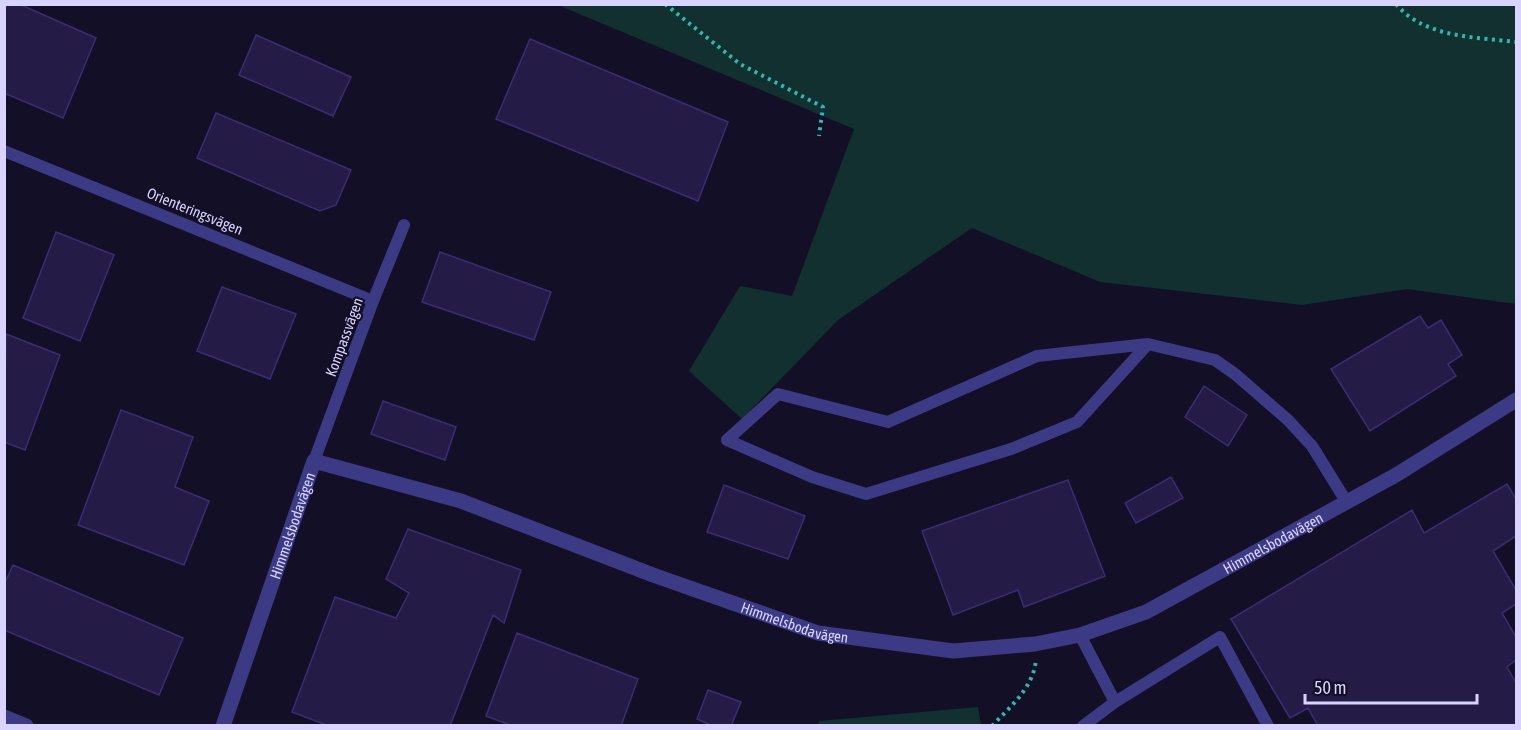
<svg xmlns="http://www.w3.org/2000/svg" width="1521" height="730" viewBox="0 0 1521 730" font-family="'Asap Condensed',sans-serif">
<style>
.green{fill:#12302f}
.building{fill:#241b47;stroke:#3b2d73;stroke-width:1.5}
.lines{fill:none;stroke-linecap:round;stroke-linejoin:round}
.path{stroke:#2fb8b0;stroke-width:4;stroke-dasharray:3 4.5;stroke-linecap:butt}
.lane{stroke:#3d3a85;stroke-width:12}
.street{stroke:#3d3a85;stroke-width:15}
.labels{text-anchor:middle;dominant-baseline:central;stroke-width:4.5;stroke-linejoin:round;paint-order:stroke}
.street-label{font-size:15px;fill:#d9d4ff;stroke:#130f26}
</style>
<rect width="100%" height="100%" fill="#130f26"/>
<path class="green" d="M558,5H1516V304L1407,289L1302,305L1100,282L972,228L838,320L742,419L689,371L740,286L792,296L854,129Z
M978,707L981,725H818L819,721Z"/>
<path class="building" d="M4,4H19L96,38L63,118L4,93Z
M256,35L351,77L333,116L239,75Z
M530,39L728,122L698,201L496,119Z
M216,113L351,170L336,205L320,211L197,158Z
M56,232L114,255L80,341L23,318Z
M440,252L551,292L534,340L422,302Z
M222,287L296,314L270,379L197,351Z
M1420,316L1428,328L1441,320L1462,355L1448,364L1456,376L1370,431L1331,369Z
M6,334L60,355L25,450L4,442Z
M1204,386L1247,415L1228,446L1185,417Z
M383,401L456,427L445,460L371,434Z
M121,410L193,437L175,487L209,501L184,565L78,525Z
M1171,477L1183,498L1136,523L1125,503Z
M1068,480L1105,576L1024,607L1018,590L953,615L922,531Z
M1507,484L1516,499V536L1493,551L1516,590V604L1502,613L1516,637V660L1507,667L1516,683V726H1318L1308,708L1290,718L1231,619L1412,510L1424,533Z
M724,485L805,516L788,559L707,532Z
M408,529L521,570L504,623L493,615L450,726H329L292,712L335,597L396,618L409,593L386,579Z
M13,565L183,638L159,695L4,630V585Z
M517,633L638,679L621,726H513L486,716Z
M708,690L741,702L731,726H713L697,719Z"/>
<g class="lines">
<path class="path" d="M665,4L740,64L823,107L819,136
M1396,4C1424,38 1476,37 1516,42
M992,726C1011,706 1033,688 1036,660"/>
<path class="lane" d="M4,151L373,301
M1148,344L1077,422L1011,449L866,494L812,477L727,440L778,394L888,422L1037,356L1148,344L1215,360L1235,374L1288,420L1312,446L1346,501
M314,461L373,301L404,225
M1080,635L1115,702
M1083,726L1115,702L1220,637L1268,726"/>
<g class="street">
<path d="M4,717L26,726"/>
<path id="s1" d="M223,726L314,461L461,501L653,575L818,633L953,651L1035,644L1080,635L1146,612L1396,475L1516,400"/>
</g>
</g>
<g class="labels">
<g class="street-label">
<text transform="translate(195 211) rotate(22)">Orienteringsvägen</text>
<text transform="translate(344 337) rotate(-70)">Kompassvägen</text>
<text stroke="none"><textPath href="#s1" startOffset="212">Himmelsbodavägen</textPath></text>
<text stroke="none"><textPath href="#s1" startOffset="1292">Himmelsbodavägen</textPath></text>
<text stroke="none"><textPath href="#s1" startOffset="788">Himmelsbodavägen</textPath></text>
</g>
</g>
<rect width="1521" height="730" fill="none" stroke="#d9d4ff" stroke-width="12"/>
<path d="M1305 694v9h172v-9" fill="none" stroke="#d9d4ff" stroke-width="3"/>
<text x="1314" y="694" font-size="18" fill="#d9d4ff" stroke="#130f26" stroke-width="4.5" paint-order="stroke">50 m</text>
</svg>
